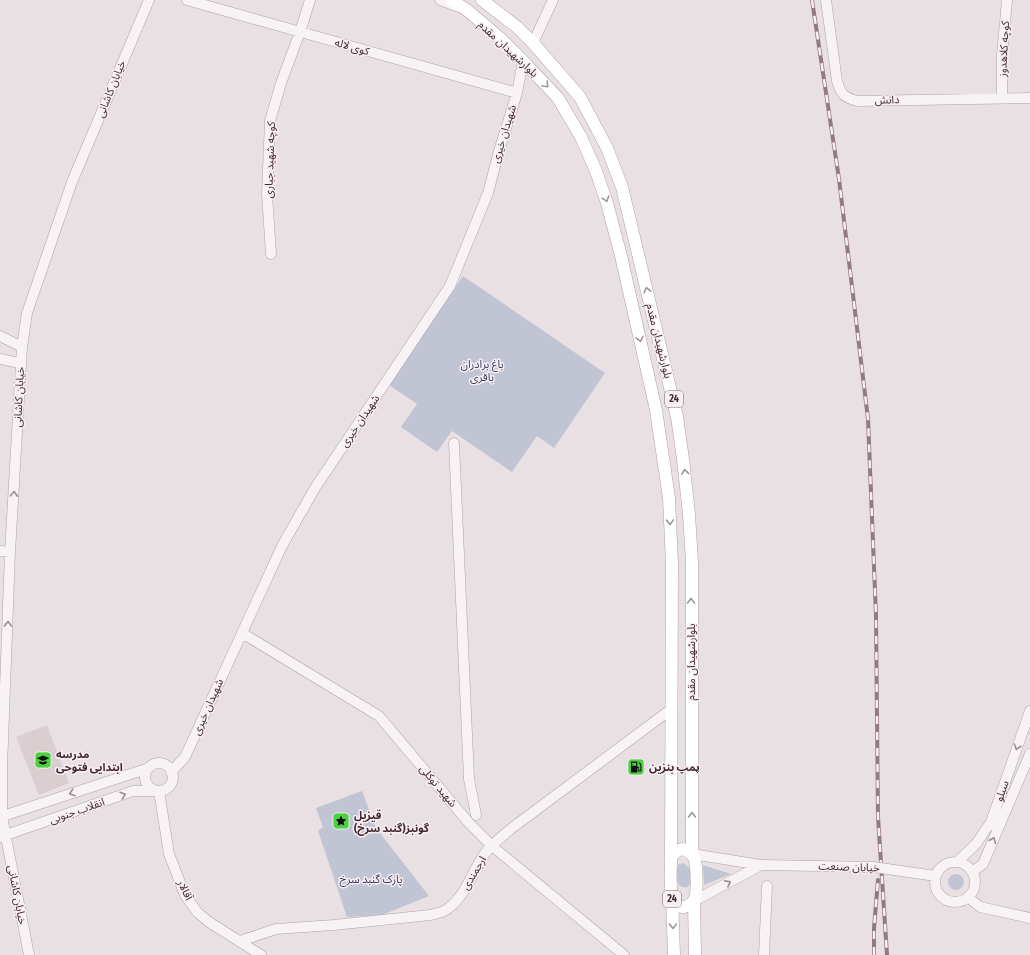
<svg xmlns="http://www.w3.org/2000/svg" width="1030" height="955" viewBox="0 0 1030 955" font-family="'Fira Sans Condensed','Noto Sans Arabic',sans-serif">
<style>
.built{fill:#dbced1}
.green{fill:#c1c4d3}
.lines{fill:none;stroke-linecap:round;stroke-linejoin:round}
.minor-casing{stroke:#b0a1a6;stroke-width:11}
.major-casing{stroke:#b59fa6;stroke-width:13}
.minor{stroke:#f7f2f4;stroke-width:10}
.major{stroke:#fff;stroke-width:12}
.rail-casing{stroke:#937981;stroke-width:4}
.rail{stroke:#f7eff2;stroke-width:2.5;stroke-dasharray:8;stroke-linecap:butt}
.minor-bridge-casing{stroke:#b0a1a6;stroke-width:11;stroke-linecap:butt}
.minor-bridge{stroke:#f7f2f4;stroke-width:10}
.oneway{stroke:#a09497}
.oneway2{stroke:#9c8d92}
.labels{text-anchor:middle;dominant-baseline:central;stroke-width:3;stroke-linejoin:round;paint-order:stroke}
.shield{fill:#f7eff2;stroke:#78646a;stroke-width:1}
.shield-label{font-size:10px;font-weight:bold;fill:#41282f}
.street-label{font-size:11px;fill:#41282f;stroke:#f7eff2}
.park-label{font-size:11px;fill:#35395d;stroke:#f7eff2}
.poi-label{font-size:11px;font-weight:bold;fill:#41282f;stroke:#f7eff2;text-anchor:start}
</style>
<rect width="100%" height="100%" fill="#e9e0e3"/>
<path class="built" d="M47,725L69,783L39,795L16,737Z"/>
<path class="green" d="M463,276L605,373L554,448L537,436L512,472L452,431L437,452L401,427L417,404L389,385Z
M362,791L376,828L429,896L382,915L347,917L318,831L323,827L316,808Z
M684,863L690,869V883L688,887C675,890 674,873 679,864Z
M703,865L731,874L704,885Z
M948 882a8 8 0 1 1 16 0a8 8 0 1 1-16 0Z"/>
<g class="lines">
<g class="minor-casing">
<path id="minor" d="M187,0L517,93
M440,0L459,7
M826,0L837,81C841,94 843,97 857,101L1030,98
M533,43L553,0
M1002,98V56L1007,0
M271,254L267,194L270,121L281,83L300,32L310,0
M0,336L22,347
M0,359L20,363
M454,443L469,779L476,815
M0,551L10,552
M242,633L379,716L469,823L492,846L624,955
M145 777a14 14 0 1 1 28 0a14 14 0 1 1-28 0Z
M171,772L185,757L282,546L315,488L450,286L488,193L499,151L517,93L523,61
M159,791L169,854L185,895L197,912L209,922L261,955
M0,817L149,768
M0,837L133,791H154
M692,854L761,865L694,901
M957,862L976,844L991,822L1030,711
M935 882a20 20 0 1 1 40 0a20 20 0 1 1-40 0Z
M761,865L874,867
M894,870L936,876
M972,872L983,864L1030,754
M968,897L980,907L1030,918
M240,941L276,929L334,925L430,915C434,914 440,913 444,911C463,900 469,879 480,861C487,848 500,838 512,828L666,713L671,714
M29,955L2,817V768L10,552L22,347L27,313L72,182L149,0
M764,955L767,886"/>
</g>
<g class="major-casing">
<path id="major" d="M451,0L467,10L501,39L523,61L558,98L581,137L596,171L607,203L621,256L656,410L669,498L672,564L671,858
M482,0L517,27L533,43L580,97L607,148L622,187L677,417L683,459L689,514L692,562V854
M682,849C687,850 692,853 694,858C697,864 698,894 694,900C692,904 688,906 684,907C667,908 671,873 671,862C671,855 675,851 682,849Z
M672,897L674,955
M694,901L695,955"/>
</g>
<use href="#minor" class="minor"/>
<use href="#major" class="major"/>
<g class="rail-casing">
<path id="rail" d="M812,0L839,179L868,419L876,616L878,817L887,955
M874,955V928L878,880"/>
</g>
<use href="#rail" class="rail"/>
<g class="minor-bridge-casing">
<path id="minor-bridge" d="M874,867L894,870"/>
</g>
<use href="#minor-bridge" class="minor-bridge"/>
</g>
<defs><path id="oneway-chevron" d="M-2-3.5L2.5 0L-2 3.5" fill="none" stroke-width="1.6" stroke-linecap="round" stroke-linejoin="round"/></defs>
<g class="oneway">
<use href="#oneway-chevron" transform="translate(546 85) rotate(47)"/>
<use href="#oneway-chevron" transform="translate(606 199) rotate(72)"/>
<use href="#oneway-chevron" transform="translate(647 290) rotate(-103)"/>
<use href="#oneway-chevron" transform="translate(640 339) rotate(77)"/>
<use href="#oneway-chevron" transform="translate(685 472) rotate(-96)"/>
<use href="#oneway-chevron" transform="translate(670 522) rotate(88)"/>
<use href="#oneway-chevron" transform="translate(691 601) rotate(-90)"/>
<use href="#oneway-chevron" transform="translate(692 815) rotate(-90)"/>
<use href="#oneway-chevron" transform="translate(673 926) rotate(88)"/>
</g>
<g class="oneway2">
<use href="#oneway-chevron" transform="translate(14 494) rotate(-87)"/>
<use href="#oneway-chevron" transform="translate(8 624) rotate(-88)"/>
<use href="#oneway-chevron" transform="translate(1017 747) rotate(109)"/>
<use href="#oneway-chevron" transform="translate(72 793) rotate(162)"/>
<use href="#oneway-chevron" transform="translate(123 795) rotate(-19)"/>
<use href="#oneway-chevron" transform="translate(993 840) rotate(-67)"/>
<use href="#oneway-chevron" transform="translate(728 883) rotate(-28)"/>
</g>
<defs>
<g id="school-square" transform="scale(0.9)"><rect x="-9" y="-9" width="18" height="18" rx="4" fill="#4cd141" stroke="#f7eff2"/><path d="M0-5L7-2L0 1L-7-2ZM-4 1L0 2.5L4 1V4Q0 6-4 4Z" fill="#111"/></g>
<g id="fuel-square" transform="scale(0.9)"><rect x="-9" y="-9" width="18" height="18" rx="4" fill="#4cd141" stroke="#f7eff2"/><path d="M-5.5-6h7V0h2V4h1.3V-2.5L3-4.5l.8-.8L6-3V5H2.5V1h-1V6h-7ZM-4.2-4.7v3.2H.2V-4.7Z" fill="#111"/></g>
<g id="sight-square" transform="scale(0.9)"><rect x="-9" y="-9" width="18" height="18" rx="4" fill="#4cd141" stroke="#f7eff2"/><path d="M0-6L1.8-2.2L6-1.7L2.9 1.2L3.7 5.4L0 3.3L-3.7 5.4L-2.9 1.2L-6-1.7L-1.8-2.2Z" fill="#111"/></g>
</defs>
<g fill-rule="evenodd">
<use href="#school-square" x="43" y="760"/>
<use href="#fuel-square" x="636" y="767"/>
<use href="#sight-square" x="341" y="821"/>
</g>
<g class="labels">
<g class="shield">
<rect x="665" y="391" width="18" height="16" rx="3"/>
<rect x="663" y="891" width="18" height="16" rx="3"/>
</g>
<g class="shield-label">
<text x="674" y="399">24</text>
<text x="672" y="899">24</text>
</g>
<g class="street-label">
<text transform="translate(352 47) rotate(16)">کوی لاله</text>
<text transform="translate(508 49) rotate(43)">بلوارشهیدان مقدم</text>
<text transform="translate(1004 49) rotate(-87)">کوچه کلاهدوز</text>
<text transform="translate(111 89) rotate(-68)">خیابان کاشانی</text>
<text transform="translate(887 100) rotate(-1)">دانش</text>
<text transform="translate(504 134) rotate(-73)">شهیدان خیری</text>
<text transform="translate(270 160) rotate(-88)">کوچه شهید جباری</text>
<text transform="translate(659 341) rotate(76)">بلوارشهیدان مقدم</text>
<text transform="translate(19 397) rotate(-87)">خیابان کاشانی</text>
<text transform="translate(360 421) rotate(-56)">شهیدان خیری</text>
<text transform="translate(691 662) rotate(-90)">بلوارشهیدان مقدم</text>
<text transform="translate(208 707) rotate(-66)">شهیدان خیری</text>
<text transform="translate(438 786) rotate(50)">شهید توکلی</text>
<text transform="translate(1002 791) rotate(-70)">سیلو</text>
<text transform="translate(77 811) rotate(-19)">انقلاب جنوبی</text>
<text transform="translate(849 867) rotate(2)">خیابان صنعت</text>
<text transform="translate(474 873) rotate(-59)">ارجمندی</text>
<text transform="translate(185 890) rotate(64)">آقالار</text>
<text transform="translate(17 895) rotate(79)">خیابان کاشانی</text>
</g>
<g class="park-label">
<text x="482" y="364">باغ برادران<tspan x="482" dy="13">باقری</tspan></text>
<text x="371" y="879">پارک گنبد سرخ</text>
</g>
<g class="poi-label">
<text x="56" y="754">مدرسه<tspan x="56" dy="13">ابتدایی فتوحی</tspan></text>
<text x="649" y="767">پمپ بنزین</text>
<text x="354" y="815">قیزیل<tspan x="354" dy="13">گونبز(گنبد سرخ)</tspan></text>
</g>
</g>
</svg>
